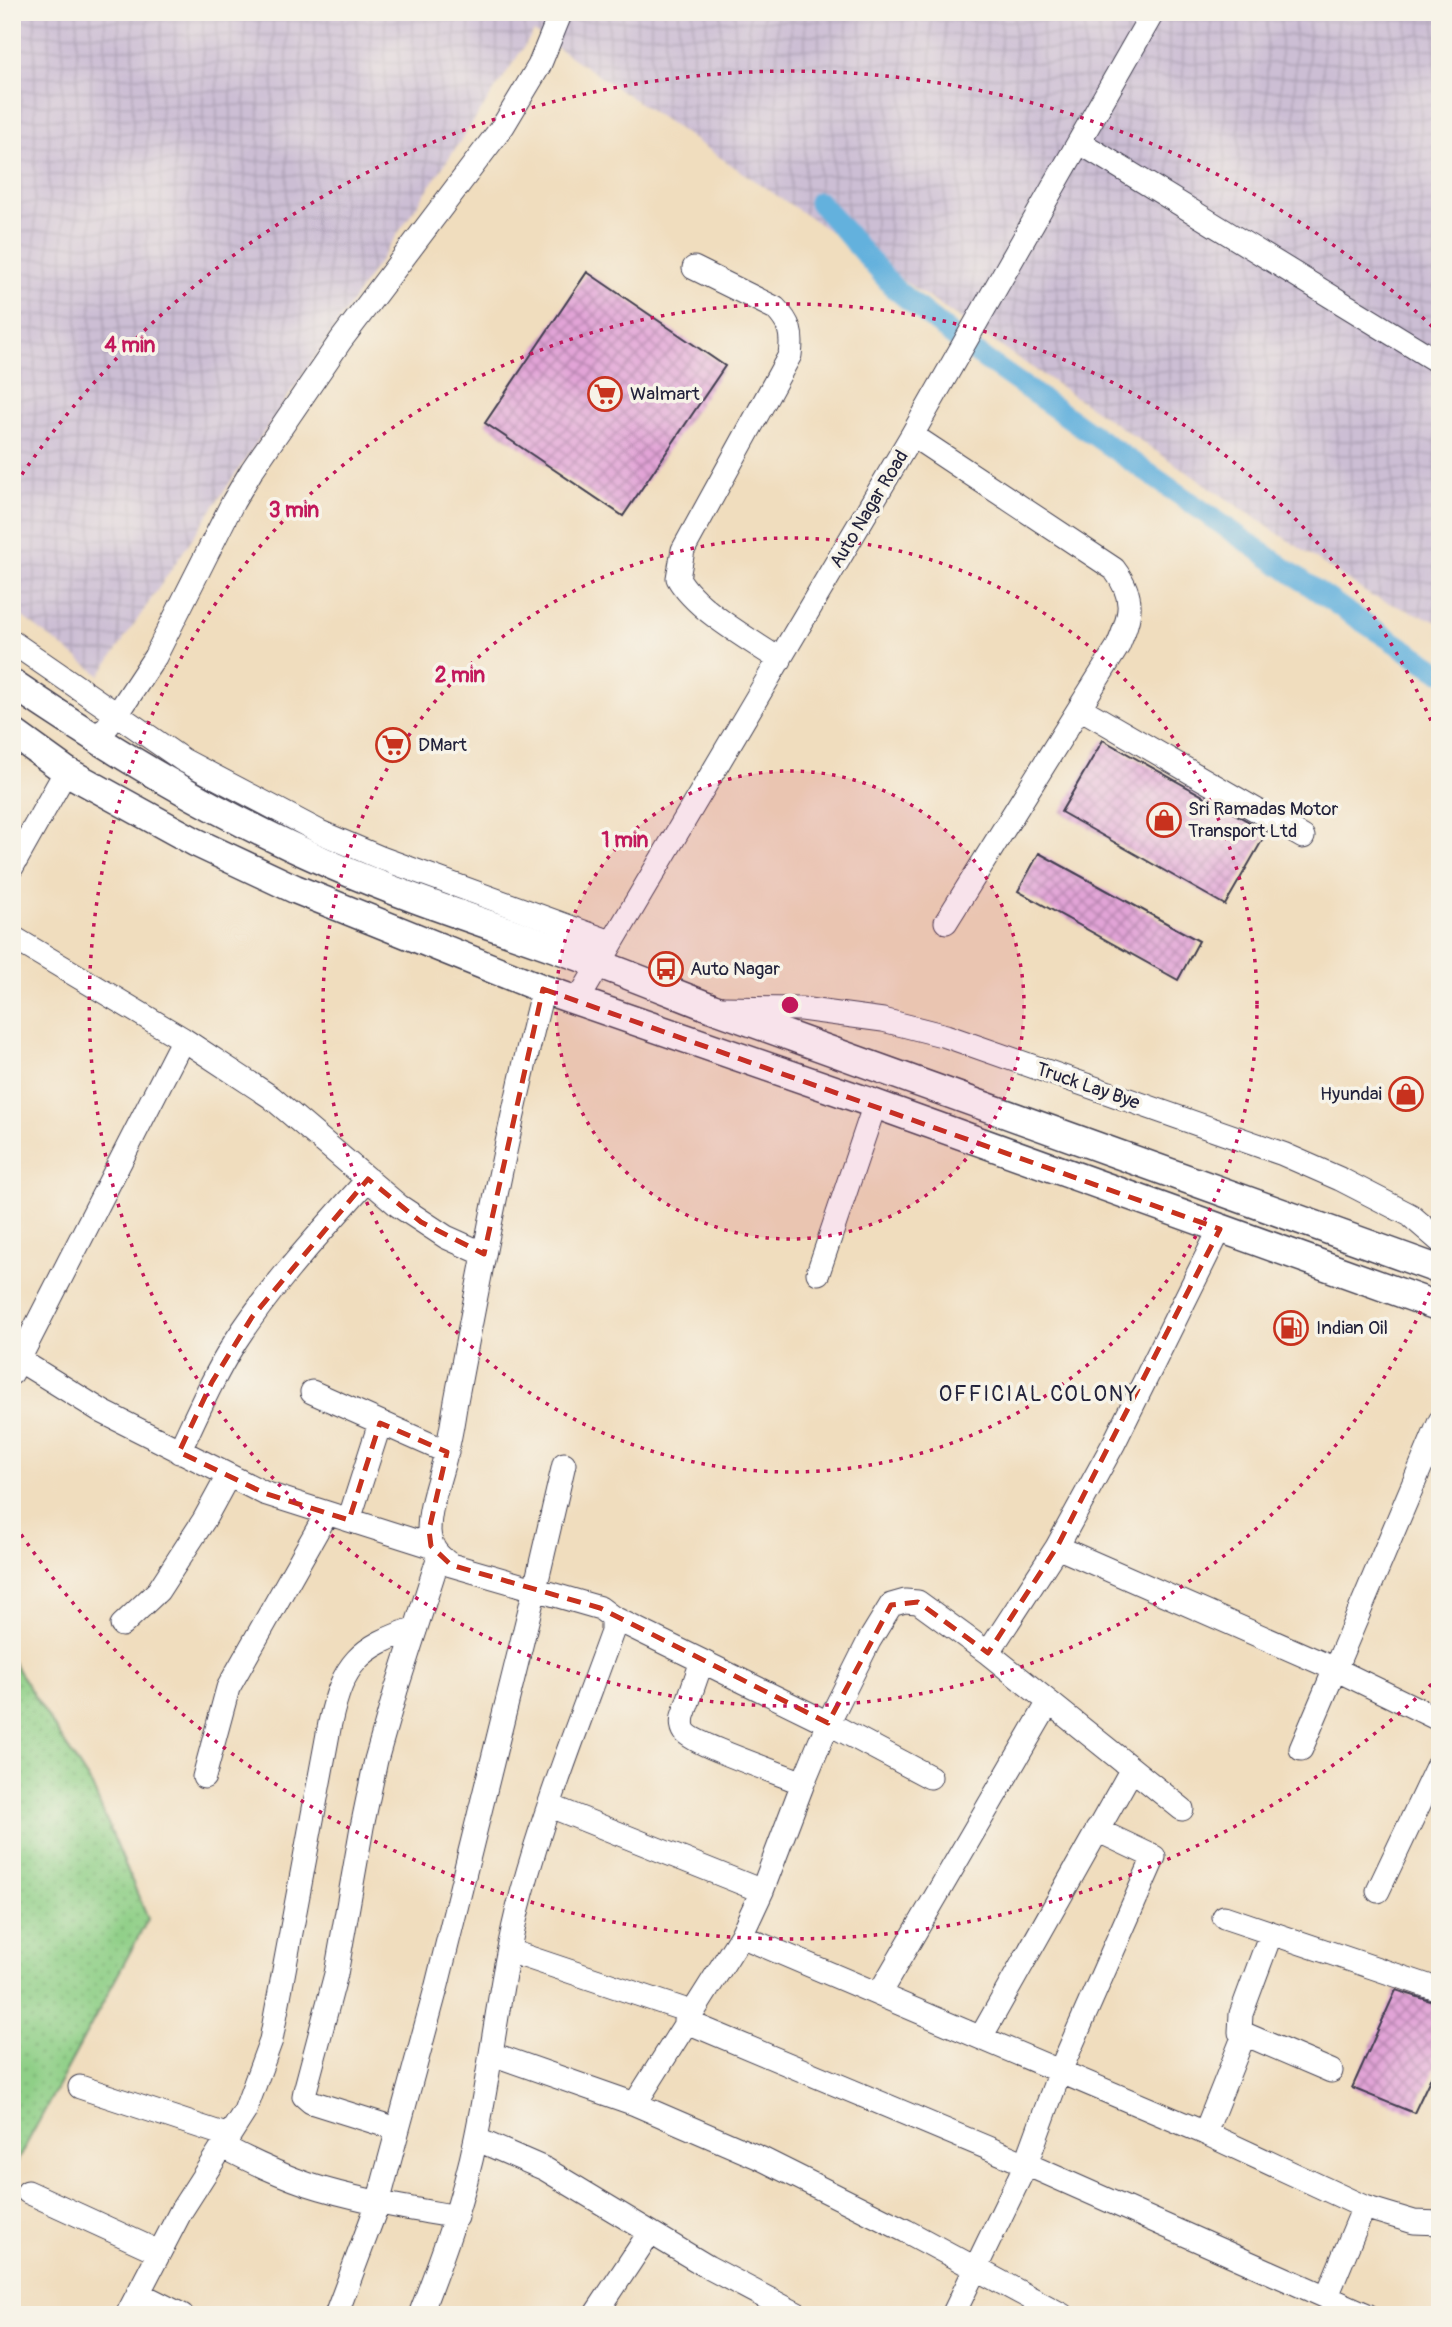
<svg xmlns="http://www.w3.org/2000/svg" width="1452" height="2327" viewBox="0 0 1452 2327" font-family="Pangolin,sans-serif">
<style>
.industrial{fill:url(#industrial-grid)}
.grass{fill:url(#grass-dots);stroke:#587861;stroke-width:2}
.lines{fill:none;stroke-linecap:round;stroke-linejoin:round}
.canal{stroke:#63b1dd;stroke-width:21}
.building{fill:url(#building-cross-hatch)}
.minor-casing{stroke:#413e4f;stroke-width:25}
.major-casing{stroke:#413e4f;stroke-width:31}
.minor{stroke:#fff;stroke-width:23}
.major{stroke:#fff;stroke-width:28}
.marked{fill:none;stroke:#c8321e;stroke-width:5;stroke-dasharray:14 9;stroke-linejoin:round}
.ring{fill:none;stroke:#c2185b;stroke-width:3.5;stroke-dasharray:3.5 7}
.labels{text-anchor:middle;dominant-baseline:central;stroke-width:7;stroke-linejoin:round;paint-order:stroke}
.poi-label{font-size:19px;fill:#22223b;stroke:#f7f3e8;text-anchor:start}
.street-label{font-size:19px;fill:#22223b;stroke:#f7f3e8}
.neighbourhood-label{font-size:21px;letter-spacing:2px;fill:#22223b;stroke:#f7f3e8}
.centre{fill:#c2185b;stroke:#f7f3e8;stroke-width:3.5}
.ring-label{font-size:21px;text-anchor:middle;font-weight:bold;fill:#c2185b;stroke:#f7f3e8;stroke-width:7;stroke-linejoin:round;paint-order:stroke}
</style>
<defs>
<pattern id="industrial-grid" width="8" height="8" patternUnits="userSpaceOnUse" patternTransform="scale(1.75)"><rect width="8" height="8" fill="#ccbed4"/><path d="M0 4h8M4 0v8" fill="none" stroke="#afa3b7"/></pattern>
<pattern id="grass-dots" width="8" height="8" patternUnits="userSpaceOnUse" patternTransform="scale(1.75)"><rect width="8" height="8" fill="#8fcf87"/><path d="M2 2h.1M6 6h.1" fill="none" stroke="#7bb175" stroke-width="1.8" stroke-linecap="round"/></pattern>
<pattern id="building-cross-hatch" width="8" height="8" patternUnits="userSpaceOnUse" patternTransform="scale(1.75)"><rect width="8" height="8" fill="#e2a4d7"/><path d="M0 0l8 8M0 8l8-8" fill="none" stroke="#b785b0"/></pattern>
</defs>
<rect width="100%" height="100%" fill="#f7f3e8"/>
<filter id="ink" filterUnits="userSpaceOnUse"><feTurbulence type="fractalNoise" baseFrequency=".0143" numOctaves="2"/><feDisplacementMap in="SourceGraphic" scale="14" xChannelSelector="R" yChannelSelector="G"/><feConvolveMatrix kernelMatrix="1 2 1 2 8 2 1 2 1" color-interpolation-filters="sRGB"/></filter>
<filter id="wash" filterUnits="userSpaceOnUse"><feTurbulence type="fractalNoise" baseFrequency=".00686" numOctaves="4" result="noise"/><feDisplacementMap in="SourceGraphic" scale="28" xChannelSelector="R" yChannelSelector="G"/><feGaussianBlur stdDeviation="1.57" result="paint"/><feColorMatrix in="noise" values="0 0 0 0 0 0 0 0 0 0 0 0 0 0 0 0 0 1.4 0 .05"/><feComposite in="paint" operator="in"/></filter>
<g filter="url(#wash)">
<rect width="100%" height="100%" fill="#f0ddbe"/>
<path class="industrial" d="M12,12H1440V623L1371,596L534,32L100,675L12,609Z"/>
<path class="grass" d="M12,1661L92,1786L148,1919L12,2171Z"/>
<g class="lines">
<path class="canal" d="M819,202L895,289L963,344L1349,613L1440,672"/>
</g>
<g id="blocks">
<path class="building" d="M587,272L725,366L623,516L485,423Z
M1103,740L1267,832L1225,905L1061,812Z
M1039,853L1199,941L1178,980L1018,891Z
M1396,1990L1440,2004V2058L1414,2113L1352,2088Z"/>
</g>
</g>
<g filter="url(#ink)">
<use href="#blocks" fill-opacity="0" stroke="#413e4f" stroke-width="2"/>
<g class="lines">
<g class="minor-casing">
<path id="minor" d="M1079,142L1440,363
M694,268L775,308C790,323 793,334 790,355L683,550L678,578C696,610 749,639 780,660
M912,435L1114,569C1136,598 1131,615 1118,646L946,922
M12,642L183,760L320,832L381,858L611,942
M1080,708L1303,837
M96,740L116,716L155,657L233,502L252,470L341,340L503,126L539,66L561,12
M12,867L66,771
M12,937L183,1039L271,1097L399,1206L446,1237L484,1254
M543,989C508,1125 482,1263 456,1401C453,1418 451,1436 446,1453C440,1479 429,1505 429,1531C430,1548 438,1556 451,1565L600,1608L612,1617L828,1723L869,1641L891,1605L905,1601L918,1602L988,1653L1057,1547L1114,1443L1220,1229
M577,1002L912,435L1153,12
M722,1008L801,1009L883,1020L946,1036L1283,1154L1340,1179L1410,1215L1440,1241
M818,1273L875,1104
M19,1360L103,1412L264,1493L431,1546
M12,1373L183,1039
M312,1392L447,1452
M179,1452C197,1414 213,1377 235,1342C273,1283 322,1231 368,1179
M349,1520L380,1423
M1057,1547L1335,1669L1440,1421
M122,1625L158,1591L204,1520L228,1476
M988,1653L1182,1809
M702,1661L683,1716C682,1721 682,1728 685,1732C693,1744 784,1775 803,1783
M1301,1749L1335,1669L1440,1720
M204,1777L228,1688L327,1513
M550,1806L762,1891
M1378,1891L1440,1760
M1224,1917L1440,1990
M1271,1933L1241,2014L1240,2032L1331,2071
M741,1936L1205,2133L1364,2207L1327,2296
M509,1951L691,2012
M879,1994L1049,1702
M685,2021L1026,2164L1367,2315
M981,2037L1132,1769
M492,2054L635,2104L741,1936L762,1891L803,1783L828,1723L930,1777
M80,2087L229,2136
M635,2104L760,2158L906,2231L1062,2315
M397,2129L311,2102L304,2096L305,2091L336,1974L362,1827L376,1760L396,1690L439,1556
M1205,2133L1244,2035
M476,2139L545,2169L708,2267L799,2315
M222,2146C250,2161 278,2174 307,2184C356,2200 407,2208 457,2217
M28,2192L159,2252
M1364,2207L1414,2222L1440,2223
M138,2293L182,2315
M127,2315L181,2211L245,2111L271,2040L330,1723C343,1663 359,1647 416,1628
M336,2315L378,2203L437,1985L535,1589L564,1464
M420,2315C443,2255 463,2201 476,2138C493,2057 500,1973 522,1893C546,1804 581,1718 612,1632V1617
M595,2315L650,2232
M953,2315L1026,2164L1060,2071L1154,1857L1097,1830"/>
</g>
<g class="major-casing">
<path id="major" d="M12,683C116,754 219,816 334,866C407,898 483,922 558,949C610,967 661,988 712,1008L1440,1270
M12,732L66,771L195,842L295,889L543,989L875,1104L1440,1307"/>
</g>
<use href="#minor" class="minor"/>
<use href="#major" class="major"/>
</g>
</g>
<path class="marked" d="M543,989L1220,1229L1057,1547L988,1653L918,1602L891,1605L828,1723L600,1608L451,1565L431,1546L429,1530L447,1452L380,1423L349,1520L264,1493L179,1452L212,1382L252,1317L368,1179L421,1222L484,1254Z"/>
<circle cx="790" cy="1005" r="234" fill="#c2185b" fill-opacity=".12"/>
<g class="ring">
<circle cx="790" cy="1005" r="234"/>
<circle cx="790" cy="1005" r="467"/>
<path d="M1438 1273A701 701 0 1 1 1438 737"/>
<path d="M1439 1677A934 934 0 0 1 16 1527M16 483A934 934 0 0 1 1439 333"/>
</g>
<defs>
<g id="supermarket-ring" transform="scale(1.75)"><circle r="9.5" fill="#f7f3e8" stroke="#c8321e" stroke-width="1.5"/><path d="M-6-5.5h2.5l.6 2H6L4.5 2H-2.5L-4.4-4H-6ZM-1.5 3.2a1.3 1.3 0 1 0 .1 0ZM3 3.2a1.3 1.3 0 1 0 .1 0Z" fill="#c8321e"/></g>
<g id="shop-ring" transform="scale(1.75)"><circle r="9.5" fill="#f7f3e8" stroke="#c8321e" stroke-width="1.5"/><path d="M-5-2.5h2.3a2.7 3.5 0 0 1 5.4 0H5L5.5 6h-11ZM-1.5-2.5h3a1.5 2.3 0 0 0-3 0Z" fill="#c8321e"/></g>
<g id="bus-ring" transform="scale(1.75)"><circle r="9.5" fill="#f7f3e8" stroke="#c8321e" stroke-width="1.5"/><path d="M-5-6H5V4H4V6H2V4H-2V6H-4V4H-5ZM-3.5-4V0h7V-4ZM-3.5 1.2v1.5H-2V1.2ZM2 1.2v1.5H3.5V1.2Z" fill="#c8321e"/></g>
<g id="fuel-ring" transform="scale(1.75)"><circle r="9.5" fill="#f7f3e8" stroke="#c8321e" stroke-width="1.5"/><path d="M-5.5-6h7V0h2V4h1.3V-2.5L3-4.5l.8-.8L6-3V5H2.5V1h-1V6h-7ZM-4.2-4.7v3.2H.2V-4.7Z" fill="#c8321e"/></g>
</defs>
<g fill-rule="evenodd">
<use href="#supermarket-ring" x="605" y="394"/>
<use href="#supermarket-ring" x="393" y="745"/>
<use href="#shop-ring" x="1164" y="820"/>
<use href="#bus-ring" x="666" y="969"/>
<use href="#shop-ring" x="1406" y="1094"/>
<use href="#fuel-ring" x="1291" y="1328"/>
</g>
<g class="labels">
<g class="poi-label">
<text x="630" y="394">Walmart</text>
<text x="418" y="745">DMart</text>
<text x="1188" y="809">Sri Ramadas Motor<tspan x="1188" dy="22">Transport Ltd</tspan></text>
<text x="690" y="969">Auto Nagar</text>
<text x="1382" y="1094" text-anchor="end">Hyundai</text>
<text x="1316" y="1328">Indian Oil</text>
</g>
<g class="street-label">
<text transform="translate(869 509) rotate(-59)">Auto Nagar Road</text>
<text transform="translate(1088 1086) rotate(19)">Truck Lay Bye</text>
</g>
<g class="neighbourhood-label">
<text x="1039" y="1394">OFFICIAL COLONY</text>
</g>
</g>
<circle cx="790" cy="1005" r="10" class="centre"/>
<g class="ring-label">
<text x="130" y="352">4 min</text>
<text x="294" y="517">3 min</text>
<text x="460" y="682">2 min</text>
<text x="625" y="847">1 min</text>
</g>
<rect width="1452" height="2327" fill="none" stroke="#f7f3e8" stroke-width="42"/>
</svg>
